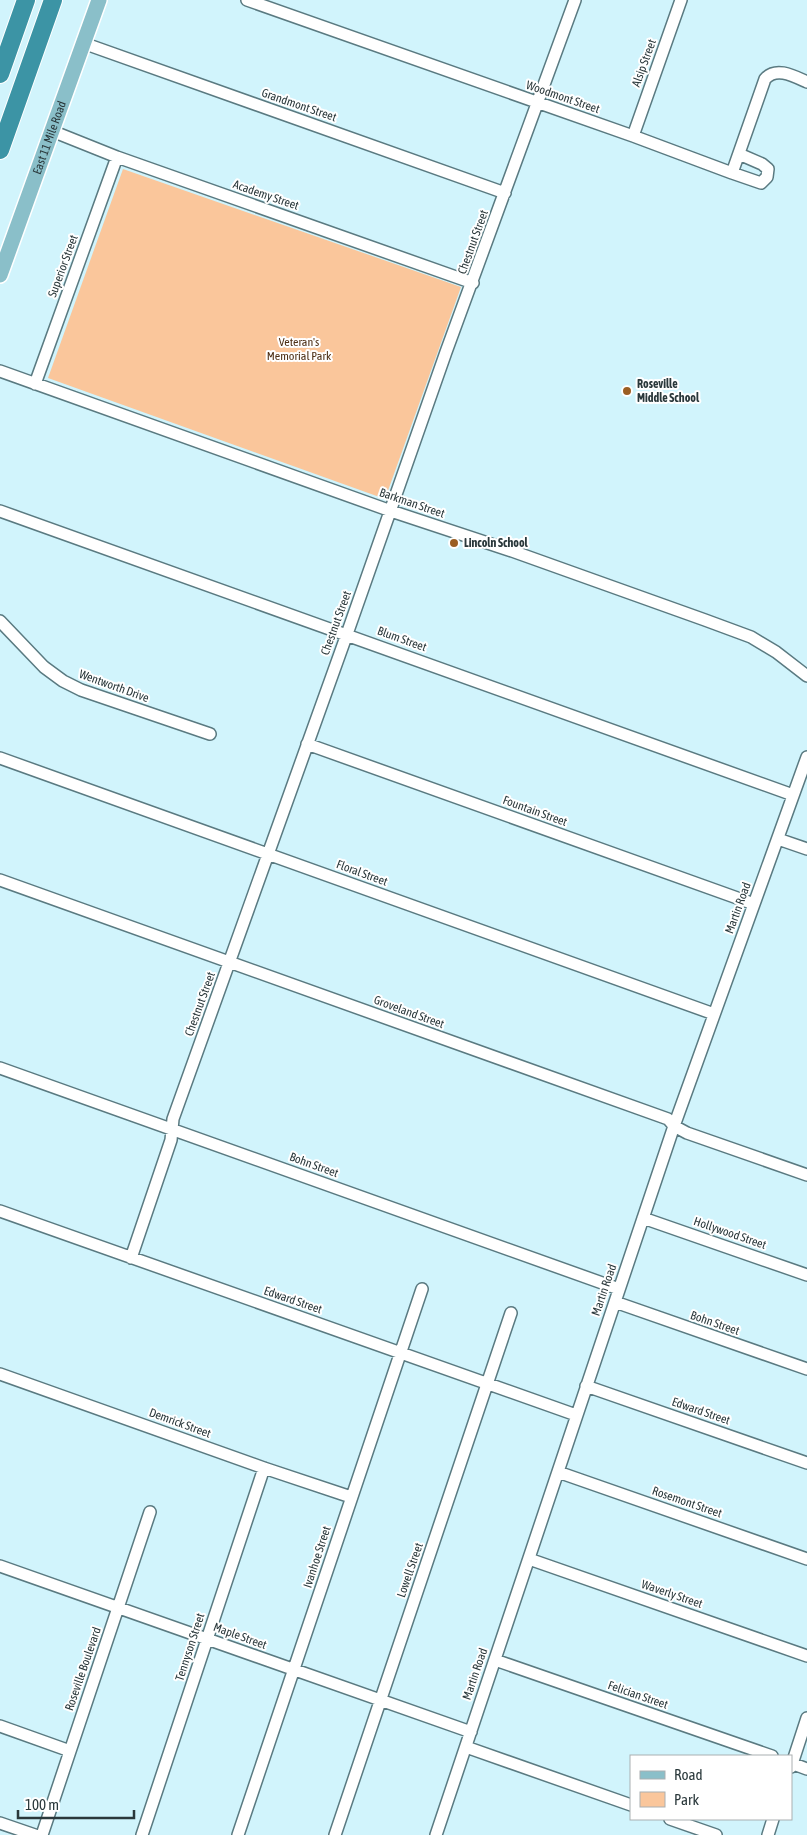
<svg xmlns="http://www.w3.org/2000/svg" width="807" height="1835" viewBox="0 0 807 1835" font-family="'Asap Condensed',sans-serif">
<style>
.green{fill:#fac69b}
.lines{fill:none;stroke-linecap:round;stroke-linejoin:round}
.minor-casing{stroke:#5a7a81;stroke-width:14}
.major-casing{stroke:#fff;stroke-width:18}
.highway-casing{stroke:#fff;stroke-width:20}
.minor{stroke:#fff;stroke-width:11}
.major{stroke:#8abfc9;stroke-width:15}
.highway{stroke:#3c94a5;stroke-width:18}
.poi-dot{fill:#9b5e23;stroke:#fff;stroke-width:2}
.labels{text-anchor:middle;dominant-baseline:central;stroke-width:4;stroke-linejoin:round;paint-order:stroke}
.street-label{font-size:12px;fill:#2a383b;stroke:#fff}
.park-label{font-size:12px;fill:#4c2e14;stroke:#fff}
.poi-label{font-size:12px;font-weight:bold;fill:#2a383b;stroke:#fff;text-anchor:start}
</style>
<rect width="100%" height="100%" fill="#d1f4fc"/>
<path class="green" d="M123,169L461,287L385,499L48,378Z"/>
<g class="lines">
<g class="minor-casing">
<path id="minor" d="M247,0L633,136L732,173L765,79C776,66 794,76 807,82
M83,43L505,193
M52,131L117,157L473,283
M633,136L681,0
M732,173L761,183L767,177L768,169L762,164L739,154
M0,371L391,511L512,551L705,620L751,637L776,652L807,676
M35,384L117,157
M0,511L793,795
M0,621L44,667L63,681L81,690L210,734
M307,744L754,904
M0,758L714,1014
M778,839L807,849
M0,880L668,1119L674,1126L687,1133L807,1175
M0,1068L619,1289
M0,1211L576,1415
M643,1218L807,1275
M131,1258L171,1140L173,1119L347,634L446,352L575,0
M615,1302L807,1369
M0,1374L264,1468L351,1497
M586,1386L807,1463
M558,1472L807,1559
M529,1559L807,1656
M0,1566L471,1732
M495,1660L772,1756
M0,1726L70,1751
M466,1747L631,1805
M791,1763L807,1769
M791,1767L807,1718
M670,1819L716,1835
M0,1823L35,1835
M42,1835L150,1512
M142,1835L264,1468
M238,1835L422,1289
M335,1835L511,1313
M436,1835L674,1126L807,757
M768,1835L773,1819"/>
</g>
<g class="major-casing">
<g id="major">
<path id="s1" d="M0,275L99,0"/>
</g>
</g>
<g class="highway-casing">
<path id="highway" d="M0,74L26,0
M0,150L53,0"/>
</g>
<use href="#minor" class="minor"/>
<use href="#major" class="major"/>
<use href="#highway" class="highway"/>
</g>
<g class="poi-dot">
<circle cx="627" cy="391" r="5"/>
<circle cx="454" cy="543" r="5"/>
</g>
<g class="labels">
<g class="street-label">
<text transform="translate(644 63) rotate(-70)">Alsip Street</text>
<text transform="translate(563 97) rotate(19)">Woodmont Street</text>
<text transform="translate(299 105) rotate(19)">Grandmont Street</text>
<text stroke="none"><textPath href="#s1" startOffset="146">East 11 Mile Road</textPath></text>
<text transform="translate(266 195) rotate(19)">Academy Street</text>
<text transform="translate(473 242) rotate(-70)">Chestnut Street</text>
<text transform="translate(63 266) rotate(-70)">Superior Street</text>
<text transform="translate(412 503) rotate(19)">Barkman Street</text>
<text transform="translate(336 623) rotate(-70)">Chestnut Street</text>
<text transform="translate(402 639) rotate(20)">Blum Street</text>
<text transform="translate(114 686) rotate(20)">Wentworth Drive</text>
<text transform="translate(535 811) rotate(20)">Fountain Street</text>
<text transform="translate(362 873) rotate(20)">Floral Street</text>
<text transform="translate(738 908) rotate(-70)">Martin Road</text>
<text transform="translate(200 1004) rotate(-70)">Chestnut Street</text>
<text transform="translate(409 1012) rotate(20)">Groveland Street</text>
<text transform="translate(314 1165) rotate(20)">Bohn Street</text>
<text transform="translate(730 1233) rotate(19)">Hollywood Street</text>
<text transform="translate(604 1290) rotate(-71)">Martin Road</text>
<text transform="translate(293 1300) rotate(19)">Edward Street</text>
<text transform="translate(715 1323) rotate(19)">Bohn Street</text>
<text transform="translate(701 1411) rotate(19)">Edward Street</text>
<text transform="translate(180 1423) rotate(20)">Demrick Street</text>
<text transform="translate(687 1502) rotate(19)">Rosemont Street</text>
<text transform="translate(317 1557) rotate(-72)">Ivanhoe Street</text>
<text transform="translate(410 1570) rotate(-71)">Lowell Street</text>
<text transform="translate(672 1594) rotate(19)">Waverly Street</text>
<text transform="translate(240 1636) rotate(20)">Maple Street</text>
<text transform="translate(190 1647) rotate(-72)">Tennyson Street</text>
<text transform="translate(83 1669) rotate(-71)">Roseville Boulevard</text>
<text transform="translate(475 1674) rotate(-71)">Martin Road</text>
<text transform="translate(638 1695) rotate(19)">Felician Street</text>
</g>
<g class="park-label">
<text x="299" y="342">Veteran's<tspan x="299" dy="14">Memorial Park</tspan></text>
</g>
<g class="poi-label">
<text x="637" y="384">Roseville<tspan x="637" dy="14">Middle School</tspan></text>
<text x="464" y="543">Lincoln School</text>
</g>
</g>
<rect x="630" y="1755" width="162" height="65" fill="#ffffff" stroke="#aaafb1"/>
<rect x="640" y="1771" width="25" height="8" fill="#8abfc9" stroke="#aaafb1"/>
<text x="674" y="1780" font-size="15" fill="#2a383b">Road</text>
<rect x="640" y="1792" width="25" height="15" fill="#fac69b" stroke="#aaafb1"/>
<text x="674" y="1805" font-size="15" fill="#2a383b">Park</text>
<path d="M18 1810v8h116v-8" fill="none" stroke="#2a383b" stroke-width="2.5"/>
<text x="25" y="1810" font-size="15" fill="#2a383b" stroke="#ffffff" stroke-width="4" paint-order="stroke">100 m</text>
</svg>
